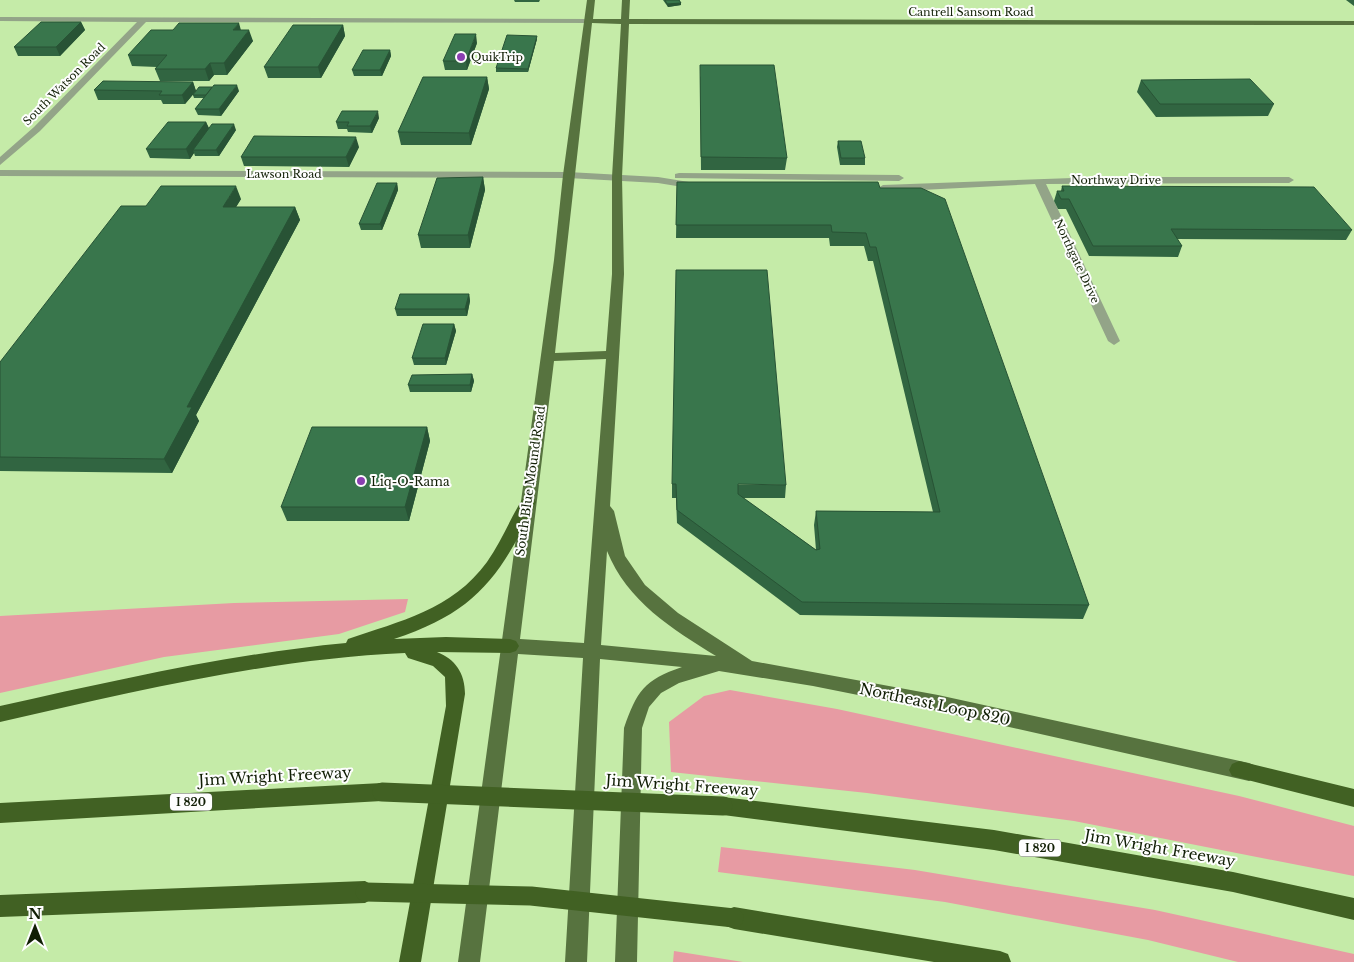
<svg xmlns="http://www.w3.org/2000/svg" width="1354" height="962" viewBox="0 0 1354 962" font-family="'Libre Baskerville',serif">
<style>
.green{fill:#e79ba3}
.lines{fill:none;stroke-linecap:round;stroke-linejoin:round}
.minor{fill:#93a488;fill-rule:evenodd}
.major{fill:#57733f;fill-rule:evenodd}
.highway{fill:#416123;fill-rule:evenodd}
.highway-bridge{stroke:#416123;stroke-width:19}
.wall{fill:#316541}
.shaded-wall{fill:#285335}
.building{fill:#39764c;stroke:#285335}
.poi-dot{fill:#8a3fb1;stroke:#fefefe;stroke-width:2}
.labels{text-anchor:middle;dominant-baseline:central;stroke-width:4;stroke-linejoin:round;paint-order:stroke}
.far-street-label{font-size:11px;fill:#111f05;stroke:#fefefe}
.far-poi-label{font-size:11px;fill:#111f05;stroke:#fefefe;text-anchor:start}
.shield{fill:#fefefe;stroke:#586250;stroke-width:1}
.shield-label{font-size:11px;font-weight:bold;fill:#111f05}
.poi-label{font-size:12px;fill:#111f05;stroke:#fefefe;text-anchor:start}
.street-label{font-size:12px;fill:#111f05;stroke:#fefefe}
.near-street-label{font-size:15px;fill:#111f05;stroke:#fefefe}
</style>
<rect width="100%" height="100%" fill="#c5eba8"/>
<path class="green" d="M408,599L405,612L339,634L164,657L0,693V616L234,603Z
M730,690L837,709L1239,796L1354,826V876L1074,821L867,793L671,772L669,722L704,696Z
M721,847L915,870L1155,910L1354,954V962H1238L1148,940L945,902L718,872Z
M674,951L743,962H673Z"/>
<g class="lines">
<path class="minor" d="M0,17L589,19L593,21L589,23L146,22L40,131L0,165V157L34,127L137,22L0,21Z
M0,170L568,172L658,177L695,183L700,186L695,189L658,183L568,178L0,176Z
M679,173L899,175L904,178L899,181L675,178V174Z
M1101,177H1289L1294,180L1289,183L1046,184L1120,341L1114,345L1108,341L1035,184L902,191H883L878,188L883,185Z"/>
<path class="major" d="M587,0H595L593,19H621L622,0H630L629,19L1354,21V25L629,24L622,177L624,274L610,506L614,511L625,556L645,585L678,613L752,661L938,695L1249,763L1256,766L1259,772L1256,778L1249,781L938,711L813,686L719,671L679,683L661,693L649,707L642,728L637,962H615L624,728C637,691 644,680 682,667L600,659L587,962H565L583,658L518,654L480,962H458L554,260L563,175ZM592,23L621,24L612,177V274L606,351L555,353ZM606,359L584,643L520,639L554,361ZM607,551C627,601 672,629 716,656L601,645Z"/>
<path class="highway" d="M528,496L533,498L536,502C500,577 476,612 394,639L446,637L510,639L516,641L519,646L516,651L510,653L437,652C455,659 465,673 465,694L421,962H399L446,706L445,677L433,666L408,658L405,653C268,659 133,692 0,722V706C114,681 229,654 346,643L348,639C400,621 452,610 487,562C501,542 510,519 523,498Z
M1239,761L1354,789V807L1232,776L1229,770L1232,764Z
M382,783L389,785L392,792L389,799L382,801L0,823V803Z
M723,797L994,830L1233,872L1354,898V920L1233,892L994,850L723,815L716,813L713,806L716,799Z
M365,881L372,885L376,892L372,899L365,903L0,917V895Z
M734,907L1000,951L1008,954L1011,962H934L734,929L726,926L723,918L726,910Z"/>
<path class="highway-bridge" d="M382,792L723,806
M365,892L531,896L734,918"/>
</g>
<path class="wall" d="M514,0H540L539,2H515Z
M663,0H679L681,3V5L668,7Z
M1346,0H1354V6Z
M81,22L85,30L60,56H18L14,47Z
M343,25L345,36L321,78H268L264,67Z
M241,30L253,41L227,75H214L209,81H160L155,69L157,67L132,66L128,55Z
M537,39L528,72H496V68Z
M477,43L467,70H445L443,61Z
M390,50L391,56L382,76H354L352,70Z
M700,76L787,158L785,170H701Z
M487,77L489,89L471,145H401L398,132Z
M1141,80L1274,104L1268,116L1156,117L1137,92Z
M193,82L196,91L185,104H163L161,100H98L94,90Z
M239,91L221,116L198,115L195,109L204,98H194L193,95Z
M379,118L372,133L348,132L347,129H338L336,122Z
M206,122L209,128L236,130L219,156H195L194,153L190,159L150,158L146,149Z
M838,141L865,158V165H840L837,147Z
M359,147L349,167L244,166L241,157Z
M483,177L485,190L470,248H421L418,235Z
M677,182L880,188L1089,605L1083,619L800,615L677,523L676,498H672V484L786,485L785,498H743L816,550L814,525L816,511L933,512L873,261H868L864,246H830L829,238H676Z
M397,183L398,190L382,230H361L359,224Z
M1062,186L1352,230L1346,240L1177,239L1182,246L1178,257L1089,256L1066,209H1058L1054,201L1057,191H1061Z
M241,199L236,207H295L300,220L196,415L199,421L172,473L0,471V362L146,206Z
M469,294L470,301L467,316H397L395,309Z
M454,324L456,331L446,365H414L412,358Z
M472,374L474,381L471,392H410L408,385Z
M427,427L430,441L409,521H287L281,507Z"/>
<path class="shaded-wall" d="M681,3V5L668,7L667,4Z
M81,22L85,30L60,56L56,47Z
M239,23L242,34L233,30Z
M343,25L345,36L321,78L318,67Z
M249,30L253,41L227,75L224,63Z
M476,34L477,43L467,70L466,61Z
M537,36V39L528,72V69Z
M390,50L391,56L382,76L380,70Z
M210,63L214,75L209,81L205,69Z
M487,77L489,89L471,145L469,133Z
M193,82L196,91L185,104L182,95Z
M237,85L239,91L221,116L219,109Z
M378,111L379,118L372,133L370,126Z
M206,122L210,131L193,150L194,153L190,159L186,149Z
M234,124L236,130L219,156L216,150Z
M356,137L359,147L349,167L346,157Z
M483,177L485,190L470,248L468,235Z
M397,183L398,190L382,230L380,224Z
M236,186L241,199L228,220L223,207Z
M295,207L300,220L196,415L199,421L172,473L164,459L187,407Z
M469,294L470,301L467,316L465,309Z
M454,324L456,331L446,365L445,358Z
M472,374L474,381L471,392L470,385Z
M427,427L430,441L409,521L405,507Z"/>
<path class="building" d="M665,0H679L681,3L667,4Z
M41,22H81L56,47H14Z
M179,23H239L233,30H249L224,63H210L205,69H155L167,55H128L151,30H173Z
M293,25H343L318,67H264Z
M455,34H476L466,61H443Z
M507,35L537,36L528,69L496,68Z
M363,50H390L380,70H352Z
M700,65H774L787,158L701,157Z
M423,77H487L469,133L398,132Z
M1250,79L1274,104H1160L1141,80Z
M103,81L193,82L182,95H159L162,91L94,90Z
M214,85H237L219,109H195Z
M199,87H212L206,95H193Z
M342,111H378L370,126H347L349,122H336Z
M168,122H206L186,149H146Z
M212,124H234L216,150H193Z
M254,136L356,137L346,157H241Z
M838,141H861L865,158H841Z
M483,177L468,235H418L437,178Z
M677,182H878L880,188H921L945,199L1089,605L802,602L677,510L676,484H672L676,270H767L786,485L738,484V494L816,550L820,549L816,511L940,512L876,247H870L866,233L832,232L831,225H676Z
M377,183H397L380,224H359Z
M161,186H236L223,207H295L187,407H192L164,459L0,457V362L121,206H146Z
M1062,186L1314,187L1352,230L1171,229L1182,246H1093L1069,199H1061L1057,191H1064Z
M400,294H469L465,309H395Z
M423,324H454L445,358H412Z
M472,374L470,385H408L412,375Z
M312,427H427L405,507H281Z"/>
<g class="poi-dot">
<circle cx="461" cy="57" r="5"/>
<circle cx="361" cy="481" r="5"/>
</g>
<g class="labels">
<g class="far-street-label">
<text x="971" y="12">Cantrell Sansom Road</text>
<text transform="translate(64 84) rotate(-45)">South Watson Road</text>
<text x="284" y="174">Lawson Road</text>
<text x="1116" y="180">Northway Drive</text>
<text transform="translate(1077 261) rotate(65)">Northgate Drive</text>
</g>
<g class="far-poi-label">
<text x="471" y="57">QuikTrip</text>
</g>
<g class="shield">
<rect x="170" y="793.5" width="42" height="17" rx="4"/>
<rect x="1019" y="839.5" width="42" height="17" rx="4"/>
</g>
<g class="shield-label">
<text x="191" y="802">I 820</text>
<text x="1040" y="848">I 820</text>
</g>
<g class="poi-label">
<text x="371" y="481">Liq-O-Rama</text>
</g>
<g class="street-label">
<text transform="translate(530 481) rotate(-82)">South Blue Mound Road</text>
</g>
<g class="near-street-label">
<text transform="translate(935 704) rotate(12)">Northeast Loop 820</text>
<text transform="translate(275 776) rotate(-3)">Jim Wright Freeway</text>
<text transform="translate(682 785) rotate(4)">Jim Wright Freeway</text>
<text transform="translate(1160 848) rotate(10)">Jim Wright Freeway</text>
</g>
</g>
<g transform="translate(35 927)" stroke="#fefefe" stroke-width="4" paint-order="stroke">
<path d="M0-4L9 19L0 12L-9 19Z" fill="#111f05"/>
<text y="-8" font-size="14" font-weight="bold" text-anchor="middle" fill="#111f05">N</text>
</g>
</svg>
